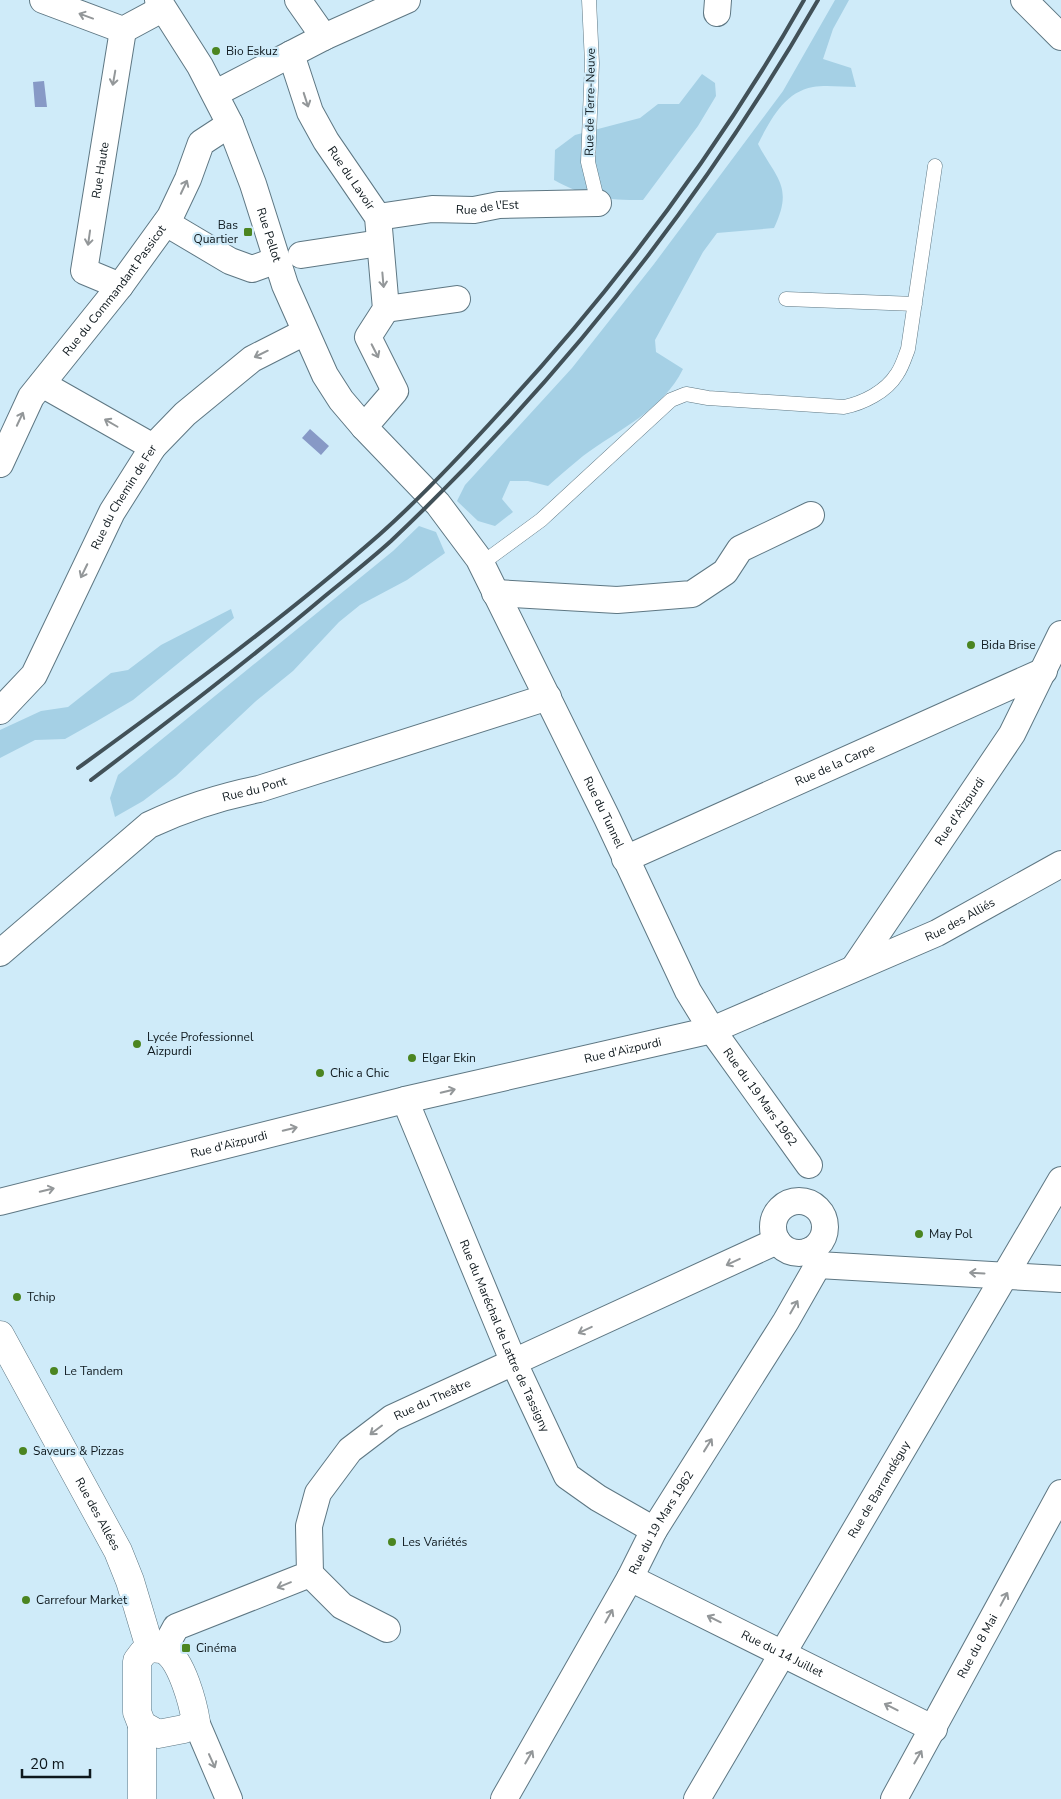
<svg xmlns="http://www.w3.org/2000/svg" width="1061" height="1799" viewBox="0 0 1061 1799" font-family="'Nunito Sans',sans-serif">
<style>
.green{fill:#a5d0e5}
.water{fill:#8799c6}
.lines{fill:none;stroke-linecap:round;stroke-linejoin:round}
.service-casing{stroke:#5e7783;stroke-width:15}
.minor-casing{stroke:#5e7783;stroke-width:28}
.tertiary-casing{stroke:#5e7783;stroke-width:29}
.service{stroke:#fff;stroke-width:14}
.minor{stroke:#fff;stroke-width:26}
.tertiary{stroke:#fff;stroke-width:28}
.rail{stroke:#425158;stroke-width:4}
.oneway{stroke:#939799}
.poi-dot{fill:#4b8521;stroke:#cfebf9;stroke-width:2}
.labels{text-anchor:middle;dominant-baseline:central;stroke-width:4.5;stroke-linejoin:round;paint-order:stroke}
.poi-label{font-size:12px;fill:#0e181d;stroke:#cfebf9;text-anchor:start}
.street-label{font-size:12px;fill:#0e181d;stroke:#cfebf9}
</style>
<rect width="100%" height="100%" fill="#cfebf9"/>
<path class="green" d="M835,0H849L833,29L823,59L851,68L856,87C842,87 826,85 813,87C784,92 770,121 758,144C776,179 794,186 774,228L717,233L703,252L655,340L656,352L683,369C663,410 618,430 583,456C571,466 559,476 548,486L528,481H510L502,499L513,512L495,526L478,521L457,501L465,485L572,368L654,264L783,91Z
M702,74L715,83L716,96L698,126L643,200C605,200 587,198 554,180L555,150L575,135L640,118L658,104H679Z
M419,526L436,532L445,553L407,580L360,605L339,622L293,671L256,701L176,776L143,801L115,817L110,798L118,775L393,551Z
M231,609L234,618L133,700L97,721L65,739L35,740L0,758V730L41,711L68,707L111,673L128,670L161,645Z"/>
<path class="water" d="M44,81L47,107H35L33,82Z
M310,429L329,446L321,455L302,438Z"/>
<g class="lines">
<g class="service-casing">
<path id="service" d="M589,0L592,63L588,162L598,203
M786,299L915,304
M481,564L541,520L671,400L686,394L708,398L844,407C863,403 886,392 897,374C902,367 905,357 908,349L935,166"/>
</g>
<g class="minor-casing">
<g id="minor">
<path d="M43,0L123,30L162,9"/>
<path id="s1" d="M158,0L200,66L230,124L253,184L285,285L325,375L341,400L364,427L438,504L479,559L607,818L688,991L712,1030L809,1165"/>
<path d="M298,0L324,37"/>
<path d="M1024,0L1061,37"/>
<path d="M717,13L718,0"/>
<path id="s2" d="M291,54L310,112L326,141L378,217L386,309L368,337L395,391L364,427"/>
<path d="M216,93L324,37L407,0"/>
<path id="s3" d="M378,217L432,209L474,210L499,205L598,203"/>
<path d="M166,223L230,261L252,269L277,260"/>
<path d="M301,255L380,243"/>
<path id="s4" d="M120,286L84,271L123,30"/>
<path d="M386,309L457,299"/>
<path d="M42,384L153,447"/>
<path id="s5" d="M0,464L31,397L120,286L170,217L188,179L201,143L230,124"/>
<path d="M495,593L617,600L692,594L725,572L740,549L811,515"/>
<path id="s6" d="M0,711L34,675L112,512L153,447L185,414L252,359L305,332"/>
<path id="s7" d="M625,859L1044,671"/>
<path id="s8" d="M0,953L149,825C185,808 220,797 259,789L548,697"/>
<path id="s9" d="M854,968L1012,734L1061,634"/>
<path id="s10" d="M405,1100L514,1363L567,1476L598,1498L654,1530"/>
<circle cx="799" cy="1227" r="26"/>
<path id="s11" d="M0,1202L405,1100L712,1030L937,933L1061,864"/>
<path d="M818,1265L1061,1279"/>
<path d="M310,1574L342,1606L387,1629"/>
<path id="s12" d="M630,1578L934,1729"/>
<path id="s13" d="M164,1649L176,1627L310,1574L309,1526L318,1493L350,1450L392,1418L777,1241"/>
<path d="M196,1722L229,1799"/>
<path id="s14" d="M504,1799L630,1578L654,1530L786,1321L818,1265L809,1251"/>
<path id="s15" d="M697,1799L1061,1180"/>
<path id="s16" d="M894,1799L1061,1493"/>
</g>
</g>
<g class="tertiary-casing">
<g id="tertiary">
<path id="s17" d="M0,1335L118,1551L130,1581L150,1648"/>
<path d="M150,1648C155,1649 162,1648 166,1651C182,1662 193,1703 196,1722L184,1729L158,1734L142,1725L137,1712V1661L143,1653Z"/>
<path d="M142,1799V1725"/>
</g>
</g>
<use href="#service" class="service"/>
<use href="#minor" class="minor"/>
<use href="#tertiary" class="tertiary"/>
<path class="rail" d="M78,768C180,694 283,619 379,535C423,496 463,453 503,409C618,284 720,148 804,0
M91,780C170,720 249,660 325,596C347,578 370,560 391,541C559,382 703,200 818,0"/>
</g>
<defs><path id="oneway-shaft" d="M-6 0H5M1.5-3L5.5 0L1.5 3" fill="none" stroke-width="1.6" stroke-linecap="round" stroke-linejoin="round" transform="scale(1.25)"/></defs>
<g class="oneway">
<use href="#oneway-shaft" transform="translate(86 16) rotate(-160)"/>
<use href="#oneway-shaft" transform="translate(114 78) rotate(100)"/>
<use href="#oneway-shaft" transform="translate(306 100) rotate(72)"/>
<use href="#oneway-shaft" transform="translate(184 187) rotate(-65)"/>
<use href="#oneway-shaft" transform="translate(89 238) rotate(98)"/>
<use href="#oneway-shaft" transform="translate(383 280) rotate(85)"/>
<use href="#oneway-shaft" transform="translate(375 351) rotate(63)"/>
<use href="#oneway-shaft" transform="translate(261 354) rotate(154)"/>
<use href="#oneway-shaft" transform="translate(20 419) rotate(-65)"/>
<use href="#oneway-shaft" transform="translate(111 423) rotate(-150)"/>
<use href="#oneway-shaft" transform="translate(84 571) rotate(116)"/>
<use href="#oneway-shaft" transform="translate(448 1091) rotate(-13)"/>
<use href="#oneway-shaft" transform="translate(290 1129) rotate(-14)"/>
<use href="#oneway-shaft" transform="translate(47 1190) rotate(-14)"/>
<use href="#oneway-shaft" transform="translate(733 1262) rotate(155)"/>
<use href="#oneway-shaft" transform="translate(977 1273) rotate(-177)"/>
<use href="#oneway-shaft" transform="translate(794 1307) rotate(-60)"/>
<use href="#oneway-shaft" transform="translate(585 1330) rotate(155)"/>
<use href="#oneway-shaft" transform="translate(376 1430) rotate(143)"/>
<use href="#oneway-shaft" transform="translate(708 1445) rotate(-58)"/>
<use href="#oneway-shaft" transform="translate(284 1585) rotate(158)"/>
<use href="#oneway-shaft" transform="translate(1004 1599) rotate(-62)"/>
<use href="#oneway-shaft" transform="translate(609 1616) rotate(-61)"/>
<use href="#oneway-shaft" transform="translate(714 1619) rotate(-154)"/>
<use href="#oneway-shaft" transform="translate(891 1707) rotate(-153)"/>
<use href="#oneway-shaft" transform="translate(529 1757) rotate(-60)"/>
<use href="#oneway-shaft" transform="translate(918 1757) rotate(-60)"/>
<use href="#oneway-shaft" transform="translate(212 1761) rotate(66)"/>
</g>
<g class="poi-dot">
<circle cx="216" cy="51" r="5"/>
<rect x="243" y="227" width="10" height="10" rx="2.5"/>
<circle cx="971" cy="645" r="5"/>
<circle cx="137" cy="1044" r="5"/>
<circle cx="412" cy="1058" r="5"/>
<circle cx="320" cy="1073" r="5"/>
<circle cx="919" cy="1234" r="5"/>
<circle cx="17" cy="1297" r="5"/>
<circle cx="54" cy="1371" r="5"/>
<circle cx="23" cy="1451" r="5"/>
<circle cx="392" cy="1542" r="5"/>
<circle cx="26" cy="1600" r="5"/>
<rect x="181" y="1643" width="10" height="10" rx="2.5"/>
</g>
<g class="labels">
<g class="poi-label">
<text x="226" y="51">Bio Eskuz</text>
<text x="238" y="225" text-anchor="end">Bas<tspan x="238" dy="14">Quartier</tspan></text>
<text x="981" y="645">Bida Brise</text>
<text x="147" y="1037">Lycée Professionnel<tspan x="147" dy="14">Aizpurdi</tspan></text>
<text x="422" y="1058">Elgar Ekin</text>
<text x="330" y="1073">Chic a Chic</text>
<text x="929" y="1234">May Pol</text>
<text x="27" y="1297">Tchip</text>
<text x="64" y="1371">Le Tandem</text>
<text x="33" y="1451">Saveurs &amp; Pizzas</text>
<text x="402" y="1542">Les Variétés</text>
<text x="36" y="1600">Carrefour Market</text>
<text x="196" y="1648">Cinéma</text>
</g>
<g class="street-label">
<text transform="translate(590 102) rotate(-89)">Rue de Terre-Neuve</text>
<text stroke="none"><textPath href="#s4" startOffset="141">Rue Haute</textPath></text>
<text stroke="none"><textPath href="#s2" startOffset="139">Rue du Lavoir</textPath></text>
<text stroke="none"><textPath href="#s3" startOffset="110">Rue de l'Est</textPath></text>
<text stroke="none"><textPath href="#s1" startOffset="261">Rue Pellot</textPath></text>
<text stroke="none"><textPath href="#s5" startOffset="209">Rue du Commandant Passicot</textPath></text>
<text stroke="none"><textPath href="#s6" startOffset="249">Rue du Chemin de Fer</textPath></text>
<text stroke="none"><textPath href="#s7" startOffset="230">Rue de la Carpe</textPath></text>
<text stroke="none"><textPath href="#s8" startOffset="308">Rue du Pont</textPath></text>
<text stroke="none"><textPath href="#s1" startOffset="935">Rue du Tunnel</textPath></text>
<text stroke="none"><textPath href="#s9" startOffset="189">Rue d'Aïzpurdi</textPath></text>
<text stroke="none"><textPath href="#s11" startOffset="1004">Rue des Alliés</textPath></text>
<text stroke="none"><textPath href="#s11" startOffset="641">Rue d'Aïzpurdi</textPath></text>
<text stroke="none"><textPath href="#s1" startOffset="1261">Rue du 19 Mars 1962</textPath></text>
<text stroke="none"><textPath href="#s11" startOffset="236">Rue d'Aïzpurdi</textPath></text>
<text stroke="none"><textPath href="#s10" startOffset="256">Rue du Maréchal de Lattre de Tassigny</textPath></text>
<text stroke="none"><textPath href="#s13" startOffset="402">Rue du Theâtre</textPath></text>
<text stroke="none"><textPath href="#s15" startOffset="359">Rue de Barrandéguy</textPath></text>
<text stroke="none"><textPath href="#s17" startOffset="204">Rue des Allées</textPath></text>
<text stroke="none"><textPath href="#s14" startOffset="318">Rue du 19 Mars 1962</textPath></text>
<text stroke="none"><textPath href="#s16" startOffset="174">Rue du 8 Mai</textPath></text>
<text stroke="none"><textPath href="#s12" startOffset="170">Rue du 14 Juillet</textPath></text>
</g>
</g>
<path d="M22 1769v8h68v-8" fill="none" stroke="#0e181d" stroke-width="2.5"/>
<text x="30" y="1769" font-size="15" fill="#0e181d" stroke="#cfebf9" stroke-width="4" paint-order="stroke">20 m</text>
</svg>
